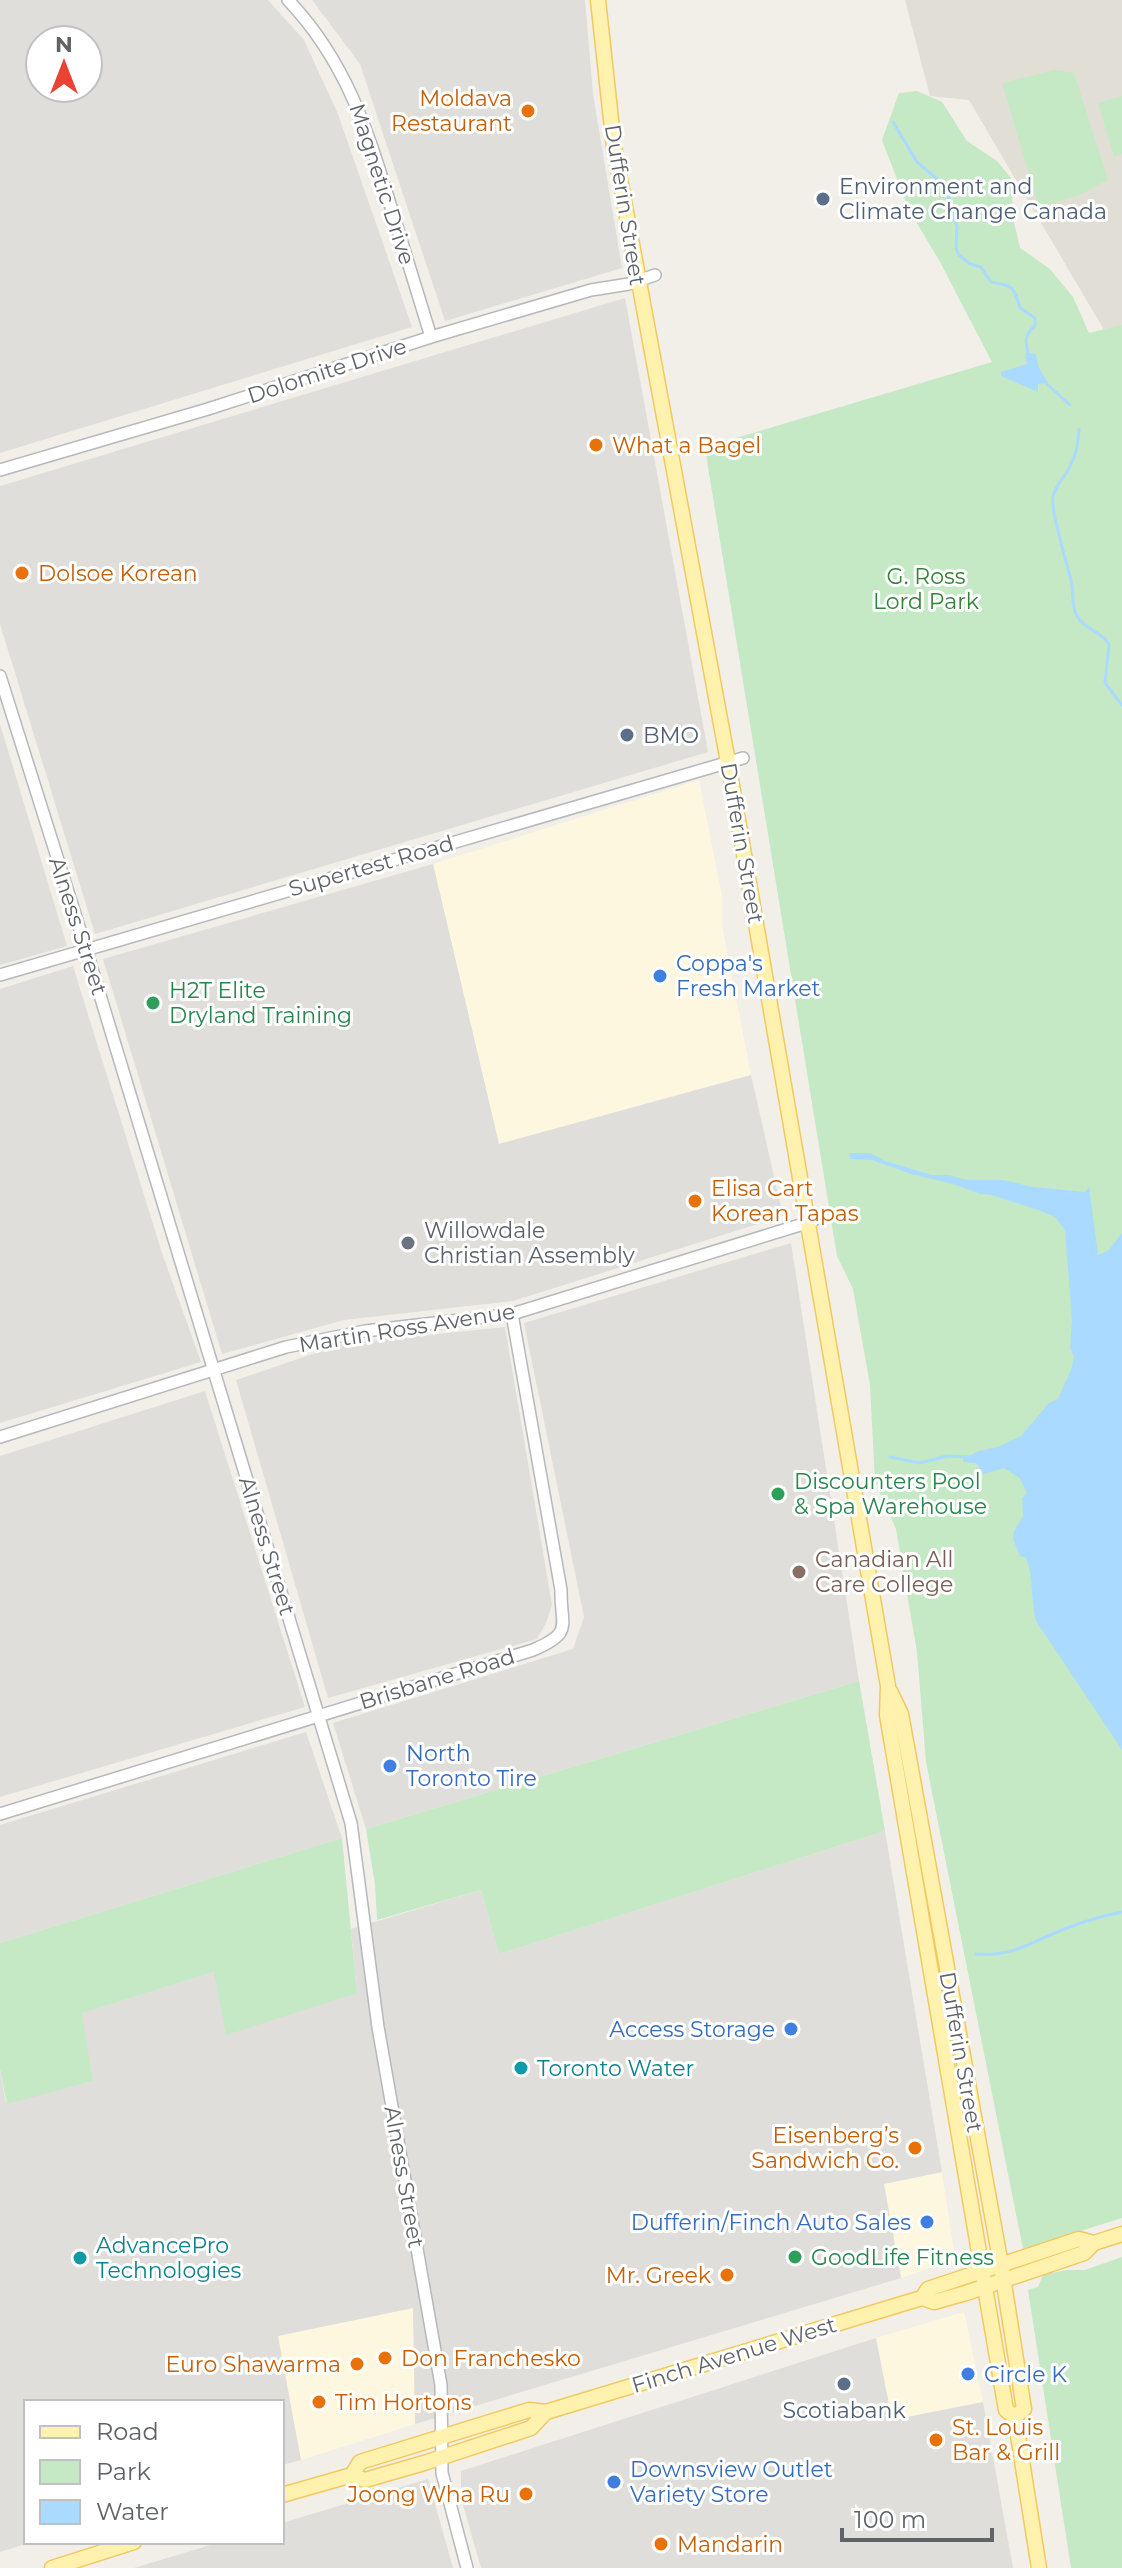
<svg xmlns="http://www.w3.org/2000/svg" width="1122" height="2568" viewBox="0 0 1122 2568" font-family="Montserrat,sans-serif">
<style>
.commercial{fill:#fef7e0}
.industrial{fill:#e0deda;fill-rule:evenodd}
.education{fill:#e1ded6}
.green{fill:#c5e8c5}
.water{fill:#aadaff}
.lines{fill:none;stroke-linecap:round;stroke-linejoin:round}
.stream{stroke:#aadaff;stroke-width:3}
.minor-casing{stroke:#b5b8bc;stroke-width:14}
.major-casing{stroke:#f2c960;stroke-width:17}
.minor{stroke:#fff;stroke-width:11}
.major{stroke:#fff2af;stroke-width:14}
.food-dot{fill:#e8710a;stroke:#fff;stroke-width:3}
.service-dot{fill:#5c6f8a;stroke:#fff;stroke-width:3}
.shop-dot{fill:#3f7fe0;stroke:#fff;stroke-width:3}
.leisure-dot{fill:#2e9e5b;stroke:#fff;stroke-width:3}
.worship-dot{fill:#6b7280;stroke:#fff;stroke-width:3}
.education-dot{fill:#8d6e63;stroke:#fff;stroke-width:3}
.culture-dot{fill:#0f9aa8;stroke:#fff;stroke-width:3}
.labels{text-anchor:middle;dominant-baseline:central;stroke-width:6;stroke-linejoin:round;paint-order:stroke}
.food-label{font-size:22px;fill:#c56008;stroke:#fff;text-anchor:start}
.street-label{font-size:22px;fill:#5f6368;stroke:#fff}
.service-label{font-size:22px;fill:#4e5e75;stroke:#fff;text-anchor:start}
.park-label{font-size:22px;fill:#348238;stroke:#fff}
.shop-label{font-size:22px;fill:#366cbe;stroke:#fff;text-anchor:start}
.leisure-label{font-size:22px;fill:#27864d;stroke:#fff;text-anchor:start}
.worship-label{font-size:22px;fill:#5b616d;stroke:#fff;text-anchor:start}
.education-label{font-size:22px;fill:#785e54;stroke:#fff;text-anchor:start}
.culture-label{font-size:22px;fill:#0d838f;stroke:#fff;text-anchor:start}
</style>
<rect width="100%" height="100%" fill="#f1efe8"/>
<path class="commercial" d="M699,780L722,896V926L751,1075L499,1144L433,864Z
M942,2172L955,2259L901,2278L884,2184Z
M413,2308L415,2424L301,2460L278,2336Z
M964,2312L983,2402L892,2420L876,2338Z"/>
<path class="industrial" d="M0,0H268L304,40L338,114L412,327L0,453ZM40,40H88V88H40Z
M312,0H585L593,94L622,268L445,321L360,64Z
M625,298L708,752L95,934L0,624V486Z
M0,724L67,946L0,965Z
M433,864L499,1144L751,1075L783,1216L513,1301L344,1320L222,1354L103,959Z
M73,966L162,1253L201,1362L0,1423V989Z
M791,1243L859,1681L366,1829L333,1723L573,1649L584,1617L524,1323Z
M505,1327L552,1605L546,1623L537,1639L328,1698L236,1380L342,1344Z
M205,1391L305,1707L0,1797V1456Z
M306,1732L342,1838L0,1943V1825Z
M885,1831L942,2172L884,2184L901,2278L415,2424L413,2308L278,2336L301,2460L282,2465V2402H26V2542H33L0,2552V2070L6,2103L93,2081L81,2013L214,1972L357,1993L351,1929L481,1890L499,1954Z
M876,2338L892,2420L983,2402L1013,2568H481L461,2498V2471Z
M428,2479L453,2568H134L220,2542H282V2523Z"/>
<path class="education" d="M905,0H1122V325L1104,330L969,100L930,96Z"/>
<path class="green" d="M1054,70L1074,73L1108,180L1079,195L1039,207L1002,83Z
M917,91L942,102L967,141L997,161L1011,178L1013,218L1020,248L1050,269L1073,297L1089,333L1122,325V2218L1023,2249L926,1762L917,1652L896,1529L875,1482L870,1385L853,1289L837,1256L707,461L706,447L992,362L940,262L909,210L882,140L899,93Z
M1122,96V154L1114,157L1098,103Z
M859,1681L885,1831L499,1954L481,1890L377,1920L375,1884L366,1829Z
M342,1838L357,1993L226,2035L214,1972L82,2013L93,2081L7,2104L0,2069V1943Z
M1122,2257V2568H1071L1028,2290L1038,2287L1043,2275L1066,2270H1085Z"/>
<path class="water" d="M1033,353L1036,355L1039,368L1048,383L1038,384V392L1001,376V372L1027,364L1025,354Z
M849,1153H870L885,1161L932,1175H949L966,1180H1003L1033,1187L1085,1192L1089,1187L1098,1255L1109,1250L1122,1233V1750L1036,1621C1031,1602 1033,1572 1026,1558L1020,1556L1013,1539L1014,1531L1023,1516L1022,1498L1027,1493L1020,1478L1004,1468L984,1474L976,1463L963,1462V1459L979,1451L998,1447L1021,1436L1049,1403L1058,1399L1071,1370L1074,1357L1070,1347L1072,1321L1065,1230L1055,1217L1041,1211L992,1195L981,1194L953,1184L911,1174L872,1160L851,1159Z"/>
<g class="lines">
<path class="stream" d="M893,122L917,162L946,187L957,227L956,248L959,255L970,264L981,267L991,282C1013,286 1014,286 1020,308L1035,318V326C1025,334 1025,341 1028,353
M1047,384L1070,405
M1079,429C1078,444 1076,457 1068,470C1063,479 1055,486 1053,497C1050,510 1067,564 1071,580C1074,592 1071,606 1077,616C1084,629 1102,632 1109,644L1105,683L1122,705
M890,1457L920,1463L947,1456L971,1457
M976,1954C1016,1957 1032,1941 1067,1928C1085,1921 1103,1916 1122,1912"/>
<g class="minor-casing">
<path id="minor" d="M288,0C346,61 367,129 391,207C404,250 418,294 431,337
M0,470L208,409L431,337L591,290L629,284L655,275
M0,676L86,949L351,1823L378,2027L441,2385L442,2473L467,2568
M0,975L743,758
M0,1437L286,1347L365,1331L512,1314L813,1221
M0,1814L533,1650C575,1632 560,1626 561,1590L512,1314"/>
</g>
<g class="major-casing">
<path id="major" d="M598,0L614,147L728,762L888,1686L887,1715L1006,2410L1015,2417L1039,2568
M890,1691L901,1714L1001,2265L1024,2409L1015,2417
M922,2298L934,2302L966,2293L1084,2253L1094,2243L1122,2234
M352,2475L360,2462L529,2410L546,2412L905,2303L922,2298L928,2289L1079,2239L1094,2243
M282,2495L352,2475L365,2480L424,2463L531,2428L546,2412
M52,2568L134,2542"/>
</g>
<use href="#minor" class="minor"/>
<use href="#major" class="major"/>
</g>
<g class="food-dot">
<circle cx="528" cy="111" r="8"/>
<circle cx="596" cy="445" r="8"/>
<circle cx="22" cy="573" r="8"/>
<circle cx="695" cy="1201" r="8"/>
<circle cx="915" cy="2148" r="8"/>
<circle cx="727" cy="2275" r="8"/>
<circle cx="385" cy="2358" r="8"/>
<circle cx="357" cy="2364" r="8"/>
<circle cx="319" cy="2402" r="8"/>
<circle cx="936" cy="2440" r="8"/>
<circle cx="526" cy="2494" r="8"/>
<circle cx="661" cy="2544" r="8"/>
</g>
<g class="service-dot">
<circle cx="823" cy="199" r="8"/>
<circle cx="627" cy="735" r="8"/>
<circle cx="844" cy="2384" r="8"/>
</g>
<g class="shop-dot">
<circle cx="660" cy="976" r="8"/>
<circle cx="390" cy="1766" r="8"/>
<circle cx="791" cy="2029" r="8"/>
<circle cx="927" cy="2222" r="8"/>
<circle cx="968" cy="2374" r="8"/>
<circle cx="614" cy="2482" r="8"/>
</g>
<g class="leisure-dot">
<circle cx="153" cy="1003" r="8"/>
<circle cx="778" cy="1494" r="8"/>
<circle cx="795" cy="2257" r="8"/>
</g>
<circle class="worship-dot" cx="408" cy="1243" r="8"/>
<circle class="education-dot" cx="799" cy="1572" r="8"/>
<g class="culture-dot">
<circle cx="521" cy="2068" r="8"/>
<circle cx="80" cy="2258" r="8"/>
</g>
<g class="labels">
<g class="food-label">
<text x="512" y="98" text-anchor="end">Moldava<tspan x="512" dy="25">Restaurant</tspan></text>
<text x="612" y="445">What a Bagel</text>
<text x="38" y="573">Dolsoe Korean</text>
<text x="711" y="1188">Elisa Cart<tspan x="711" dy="25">Korean Tapas</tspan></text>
<text x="899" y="2135" text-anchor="end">Eisenberg’s<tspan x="899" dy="25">Sandwich Co.</tspan></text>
<text x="711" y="2275" text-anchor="end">Mr. Greek</text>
<text x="401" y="2358">Don Franchesko</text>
<text x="341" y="2364" text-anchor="end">Euro Shawarma</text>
<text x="335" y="2402">Tim Hortons</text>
<text x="952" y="2427">St. Louis<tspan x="952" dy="25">Bar &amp; Grill</tspan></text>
<text x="510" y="2494" text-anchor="end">Joong Wha Ru</text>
<text x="677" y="2544">Mandarin</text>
</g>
<g class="street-label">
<text transform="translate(382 184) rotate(72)">Magnetic Drive</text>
<text transform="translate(625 205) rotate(81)">Dufferin Street</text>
<text transform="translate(327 371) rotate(-18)">Dolomite Drive</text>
<text transform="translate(742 843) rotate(80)">Dufferin Street</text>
<text transform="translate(371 866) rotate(-16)">Supertest Road</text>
<text transform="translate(78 926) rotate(72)">Alness Street</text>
<text transform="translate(407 1328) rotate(-9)">Martin Ross Avenue</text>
<text transform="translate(267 1546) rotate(73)">Alness Street</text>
<text transform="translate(437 1679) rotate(-17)">Brisbane Road</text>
<text transform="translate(961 2052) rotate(80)">Dufferin Street</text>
<text transform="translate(404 2177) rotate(80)">Alness Street</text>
<text transform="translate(734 2355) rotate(-17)">Finch Avenue West</text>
</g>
<g class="service-label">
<text x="839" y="186">Environment and<tspan x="839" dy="25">Climate Change Canada</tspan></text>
<text x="643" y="735">BMO</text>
<text x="844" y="2410" text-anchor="middle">Scotiabank</text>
</g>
<g class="park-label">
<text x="926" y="576">G. Ross<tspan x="926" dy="25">Lord Park</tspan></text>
</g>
<g class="shop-label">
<text x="676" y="963">Coppa's<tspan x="676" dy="25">Fresh Market</tspan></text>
<text x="406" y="1753">North<tspan x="406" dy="25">Toronto Tire</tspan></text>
<text x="775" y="2029" text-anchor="end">Access Storage</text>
<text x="911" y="2222" text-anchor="end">Dufferin/Finch Auto Sales</text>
<text x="984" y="2374">Circle K</text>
<text x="630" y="2469">Downsview Outlet<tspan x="630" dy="25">Variety Store</tspan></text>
</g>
<g class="leisure-label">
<text x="169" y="990">H2T Elite<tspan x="169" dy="25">Dryland Training</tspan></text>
<text x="794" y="1481">Discounters Pool<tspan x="794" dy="25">&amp; Spa Warehouse</tspan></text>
<text x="811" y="2257">GoodLife Fitness</text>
</g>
<g class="worship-label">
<text x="424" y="1230">Willowdale<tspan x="424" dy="25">Christian Assembly</tspan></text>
</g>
<g class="education-label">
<text x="815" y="1559">Canadian All<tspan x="815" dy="25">Care College</tspan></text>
</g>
<g class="culture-label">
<text x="537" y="2068">Toronto Water</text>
<text x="96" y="2245">AdvancePro<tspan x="96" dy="25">Technologies</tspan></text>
</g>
</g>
<rect x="24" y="2400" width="260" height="144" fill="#ffffff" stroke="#bfc1c3" stroke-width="2"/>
<rect x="40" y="2426" width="40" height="12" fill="#fff2af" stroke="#bfc1c3" stroke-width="2"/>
<text x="96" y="2440" font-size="24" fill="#5f6368">Road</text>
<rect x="40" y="2460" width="40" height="24" fill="#c5e8c5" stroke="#bfc1c3" stroke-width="2"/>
<text x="96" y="2480" font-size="24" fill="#5f6368">Park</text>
<rect x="40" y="2500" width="40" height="24" fill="#aadaff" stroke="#bfc1c3" stroke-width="2"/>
<text x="96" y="2520" font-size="24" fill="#5f6368">Water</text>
<g transform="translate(64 64)"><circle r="38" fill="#ffffff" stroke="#bfc1c3" stroke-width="2"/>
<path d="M0-6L14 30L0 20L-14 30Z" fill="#ea4335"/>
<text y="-12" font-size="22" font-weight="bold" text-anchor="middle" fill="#5f6368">N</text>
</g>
<path d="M842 2528v12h150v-12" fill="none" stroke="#5f6368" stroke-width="4"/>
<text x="854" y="2528" font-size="24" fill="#5f6368" stroke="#ffffff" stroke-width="6" paint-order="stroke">100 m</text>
</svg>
